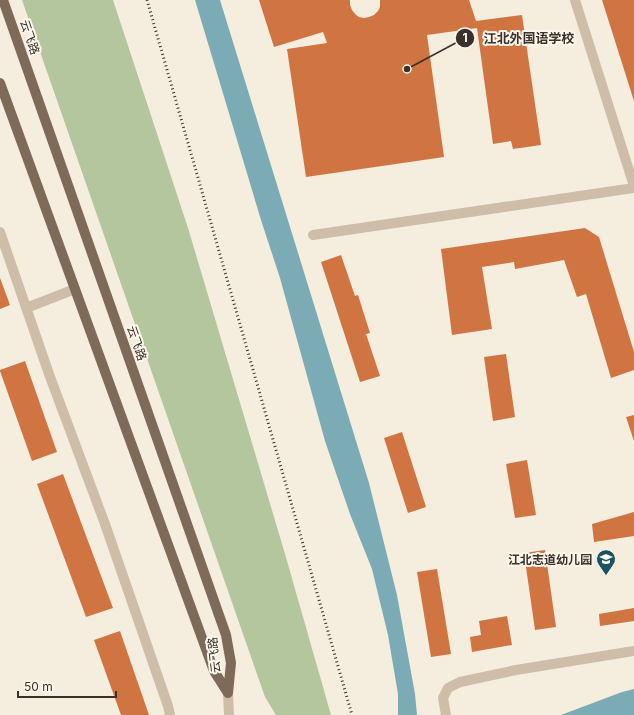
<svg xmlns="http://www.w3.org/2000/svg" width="634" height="715" viewBox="0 0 634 715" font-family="Inter,'Noto Sans SC',sans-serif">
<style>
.green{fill:#b3c69d}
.water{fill:#7bacb5}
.building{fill:#d07442}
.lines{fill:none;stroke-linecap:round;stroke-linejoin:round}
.minor{stroke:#cebea9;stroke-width:10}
.major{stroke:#7e6a59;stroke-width:10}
.rail{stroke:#3b3129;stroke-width:3;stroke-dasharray:1 3;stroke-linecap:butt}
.labels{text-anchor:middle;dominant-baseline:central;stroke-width:4;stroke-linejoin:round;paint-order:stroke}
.street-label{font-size:12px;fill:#3b3129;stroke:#fcf6ec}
.poi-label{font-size:12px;font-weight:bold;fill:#3b3129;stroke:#fcf6ec;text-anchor:end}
.leader{fill:none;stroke:#3b3129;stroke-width:1.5}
.callout-dot{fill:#3b3129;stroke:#fcf6ec;stroke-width:1.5}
.mark-label{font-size:12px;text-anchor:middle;font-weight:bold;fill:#fff}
.callout-label{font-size:13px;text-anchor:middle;font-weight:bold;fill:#3b3129;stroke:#fcf6ec;stroke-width:4;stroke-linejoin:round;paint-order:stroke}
</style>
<rect width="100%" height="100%" fill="#f5edde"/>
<path class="green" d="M22,0H113L188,228L285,554L331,715H276L265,697Z"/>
<path class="water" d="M195,0H220L369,483L397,595L415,694L417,715H398V694L388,635L372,569L350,514L325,441L280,278L261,220Z
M634,689V715H561L622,692Z"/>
<path class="building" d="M259,0H350V5L352,10L355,14L359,17L364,18L369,17L374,15L378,11L380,7V0H469L476,21L522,15L541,145L513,149L511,141L493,144L477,28L427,35L444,157L306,177L287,49L327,43L323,32L274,47Z
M602,0H634V101Z
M585,228L599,237L634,352V370L611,378L586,294L577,297L564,260L515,269L514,262L482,267L492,329L452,335L441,249Z
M341,255L355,296L358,295L370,333L366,334L380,376L360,382L321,262Z
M0,278L10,305L0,309Z
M506,354L515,417L493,421L484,357Z
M25,361L57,452L32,461L0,371V370Z
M634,415V441L626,417Z
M402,432L426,507L408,513L384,438Z
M527,460L536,515L515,518L506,464Z
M63,474L113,608L86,617L37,484Z
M634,512V536L594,542L592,524Z
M545,550L556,627L535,630L524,553Z
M437,569L451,654L431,657L417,572Z
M634,608V621L600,626L599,614Z
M507,616L512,645L472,652L470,637L481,635L479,621Z
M120,631L149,715H121L94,640Z"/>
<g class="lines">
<path class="minor" d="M575,0L634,186
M0,232L49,374L105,524L168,706L170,715
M313,235L634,188
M26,308L75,289
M228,693L229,715
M446,715L443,698L448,688L460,682L516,670L634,651"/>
<path class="major" d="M3,0L226,635L231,663L228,693
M0,83L214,671L228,693"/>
<path class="rail" d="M147,0L352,715"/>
</g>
<defs>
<g id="school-pin" transform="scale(1)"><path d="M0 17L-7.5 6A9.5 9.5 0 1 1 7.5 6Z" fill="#1b5461" stroke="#fcf6ec"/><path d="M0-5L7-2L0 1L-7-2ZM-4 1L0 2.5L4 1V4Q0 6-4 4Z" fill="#fff"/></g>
</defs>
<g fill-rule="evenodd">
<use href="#school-pin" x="606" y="559"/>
</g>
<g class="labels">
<g class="street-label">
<text transform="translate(30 37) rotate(71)">云飞路</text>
<text transform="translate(137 343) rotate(71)">云飞路</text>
<text transform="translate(214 655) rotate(-96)">云飞路</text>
</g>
<g class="poi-label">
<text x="592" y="559">江北志道幼儿园</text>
</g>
</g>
<path class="leader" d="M407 69L465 38"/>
<g class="callout-dot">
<circle cx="407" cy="69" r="4"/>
<circle cx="465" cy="38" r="10"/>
</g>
<g class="mark-label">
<text x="465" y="42">1</text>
</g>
<g class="callout-label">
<text x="529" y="43">江北外国语学校</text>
</g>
<path d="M18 691v6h98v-6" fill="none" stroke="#3b3129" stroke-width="2"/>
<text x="24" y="691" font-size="12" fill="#3b3129" stroke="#fcf6ec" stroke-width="3" paint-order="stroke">50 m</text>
</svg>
